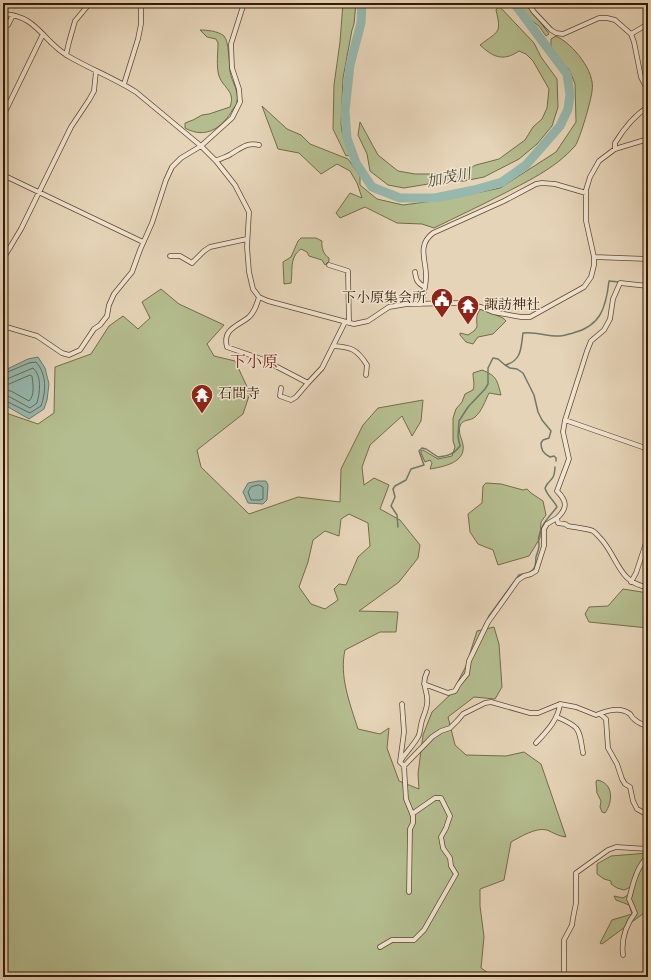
<svg xmlns="http://www.w3.org/2000/svg" width="651" height="980" viewBox="0 0 651 980" font-family="'Sorts Mill Goudy','Noto Serif JP',serif">
<style>
.green{fill:#b4bd8f;stroke:#746c48;fill-rule:evenodd}
.water{fill:#96b8ad;stroke:#6f7968}
.lines{fill:none;stroke-linecap:round;stroke-linejoin:round}
.shore{stroke:#666a56;stroke-width:1}
.stream{stroke:#6f7968;stroke-width:1.5}
.river{stroke:#96b8ad;stroke-width:9}
.street-casing{stroke:#61492e;stroke-width:5.5}
.street{stroke:#efe3d1;stroke-width:4}
.labels{text-anchor:middle;dominant-baseline:central;stroke-width:3;stroke-linejoin:round;paint-order:stroke}
.poi-label{font-size:14px;fill:#351b00;stroke:#efe3d1;text-anchor:start}
.water-label{font-size:15px;font-style:italic;fill:#524a34;stroke:#efe3d1}
.quarter-label{font-size:16px;fill:#7a1f14;stroke:#efe3d1}
</style>
<rect width="100%" height="100%" fill="#e6d4b8"/>
<filter id="stains"><feTurbulence type="fractalNoise" baseFrequency=".005" numOctaves="4"/><feColorMatrix values="0 0 0 0 .2 0 0 0 0 .09 0 0 0 0 .02 0 0 0 .5 -.17"/></filter>
<radialGradient id="worn" r=".72"><stop offset=".6" stop-color="#630" stop-opacity="0"/><stop offset="1" stop-color="#630" stop-opacity=".3"/></radialGradient>
<path class="green" d="M343,3H356L354,24L352,30L343,78L341,124L342,132L350,155L346,156L333,129L334,85L340,42Z
M517,3H526L549,34L546,36L539,26L527,17Z
M499,6L534,43L541,57L557,79L558,107L552,126L537,144L519,159L484,177L464,181L440,182L404,188L388,185L370,171L367,154L358,135L360,122L378,155L398,171L415,174H458L476,165L499,159L525,140L533,127L542,119L547,108L549,89L533,61L526,54L519,51C503,62 493,57 480,45C498,31 502,34 496,10Z
M200,30C207,30 218,31 224,36C229,41 229,63 230,72C232,82 239,91 237,101C237,105 235,106 233,109C223,127 206,140 185,128V123L193,120L202,115L209,114L230,107C236,91 223,88 219,76C216,66 218,53 218,43L216,39L207,37Z
M556,36C573,44 596,72 592,91C591,101 580,139 575,146C555,169 526,182 499,196C478,207 456,217 434,228L422,224L397,223L365,207L340,218L336,213L350,193L362,198L357,183L350,171L337,164L321,174L299,153L278,149L262,106L287,129L301,135L310,144L348,159L360,176V185L377,199L403,205L448,199L500,188L556,152L576,122L575,84L569,69L558,59L551,48V39Z
M301,238H316L322,241C321,248 324,255 329,258V261L325,265L322,260L309,256L307,252L301,249C289,257 293,271 291,283L284,284L283,262L291,257L298,241Z
M161,289L179,304L224,325L207,344L214,356L235,361L250,393L243,414L197,450L201,467L249,514L298,497L340,502L341,469L363,425L378,408L423,400L421,421L412,436L402,416L370,445L362,467L364,485L374,478L389,485L380,509L400,520L420,545L418,558L399,582L359,611L398,612L396,632H380L345,650C339,676 350,704 358,729L380,734L389,728L387,748L399,781L419,789L418,774L423,735L432,712L452,693L466,666L477,631L494,627L499,644L502,687L495,699L474,697L448,717L455,745L466,755L506,756L524,752L541,764L566,837C558,836 554,833 547,830C536,827 520,837 511,842L504,880L480,889V906L484,937L481,968L494,977H3V412L38,424L54,413L55,367L91,354L109,326L123,316L138,329L150,318L142,302ZM349,514L368,523L370,546L358,557L346,585L339,584L334,589L338,600L325,609L311,604L299,587L308,562L313,540L325,531L339,536L341,519Z
M481,309L503,318L506,321L493,334L478,337L473,344L466,342L460,335V333L468,335L474,331L477,327C477,320 475,315 481,309Z
M482,370C497,376 497,380 501,395L489,393C485,401 482,411 475,417C471,421 462,419 460,426C458,433 462,439 463,445C466,463 442,467 430,469L432,463L430,460L425,462L421,453V451L423,450L438,459L452,456L455,447L453,441V418L456,409L462,402L465,394L473,390C475,384 473,380 473,373Z
M486,483L501,484L523,490L527,489L531,493L543,501L546,515L541,522L540,538L529,556L498,565L493,550L478,544L470,532L468,514L482,503L483,486Z
M623,589L648,593V628L589,622L585,614L589,607L608,606Z
M597,780C614,783 613,802 605,813L602,812L600,807L601,801L597,793L596,782Z
M648,853V919L644,913L602,944L600,943L612,920L632,914L629,905L616,900L614,896L623,898L631,893L633,886L624,890L617,888L611,884V881L604,879L597,874V864L611,856Z"/>
<path class="water" d="M38,357L45,368L49,384L47,400L44,409L29,419L3,404V371L28,359Z
M258,481H266L268,485L267,500L263,504L248,503L243,492L248,483Z"/>
<g class="lines">
<path class="shore" d="M3,374L29,363L36,362C47,374 46,392 41,406L30,413L6,401H3
M3,379H7L33,368C42,376 40,392 37,403L30,408L8,396H3
M3,385L9,384L30,375L32,376C33,384 35,395 29,401L11,391L3,390
M259,485L263,487V499L260,500H251L248,492L251,487Z"/>
<path class="stream" d="M505,365L510,368L517,369L523,373L534,395L538,412L542,420L551,431L549,438L543,440L541,443C541,450 543,453 550,457L554,456L556,458V461
M398,527L397,515L391,506L395,497L393,489L395,486L406,480L411,469L424,465L419,451L422,448L426,449L438,457C448,456 454,454 460,446L458,437L459,421L468,407L485,389L488,384V368L493,358L498,359L505,365C522,361 521,347 523,333C536,331 548,337 560,336C564,336 569,334 573,333C601,326 606,307 609,281L619,282
M529,573C537,567 535,566 536,557C537,553 539,550 539,545C539,542 538,539 539,536C541,524 550,516 557,507C554,500 547,496 545,488C550,477 554,483 555,467
M484,626L489,616L519,575L523,574"/>
<path class="river" d="M362,3L361,23L350,65L345,111L347,138L356,163L372,187L400,198H435L474,190L502,182L526,165L560,126L568,109L570,95L567,74L514,3"/>
<g class="street-casing">
<path id="street" d="M528,3L534,12L551,30L556,33L563,34L599,18H607L615,20L631,34L634,42L641,77L648,91
M3,14C37,15 43,42 68,56C90,69 114,78 136,92L201,146L216,161L235,185L249,212L247,247L249,272L253,289L259,297L268,301L354,324L368,321L389,307L407,304L461,303L481,307L493,312L521,317H530L584,287L591,277L594,265V257L586,221V190L590,177L599,161L615,149L648,139
M3,28L8,25L13,15
M631,34L648,24
M66,55L69,42L75,21L90,3
M124,84L138,39L141,24V3
M3,116L43,34
M615,149V143C623,130 635,115 648,107
M216,161C221,158 227,157 231,154C241,148 247,142 259,145
M3,175L143,242
M170,256H180L192,263L204,251L210,247L247,239
M594,257L648,259
M3,259L21,229L71,127L89,100L94,91L96,71
M329,265L348,271L349,323
M415,272C416,280 417,283 425,287
M648,286L620,283L613,299L610,319L604,330L591,341L587,351L565,420L563,432L569,459L557,491C567,501 568,508 557,518L558,523L565,524L568,526C573,527 589,529 593,531C596,533 599,537 602,540C618,559 620,584 648,587
M259,297C257,304 255,311 249,317C238,326 222,329 227,347L264,360L308,383L322,368L345,322
M421,304C423,296 426,286 426,278C427,261 416,246 433,233L504,201L536,184L542,183L555,184L586,193
M3,326L37,336L62,353L69,355L80,350L94,329L100,325L107,316L109,305L114,294L132,272L140,250L152,223L166,180L172,167L181,158L201,146L232,118L240,102L239,89L232,68L231,44L244,3
M333,346C351,347 357,349 367,365L366,375
M281,388L280,396L291,400L296,397L308,383
M565,420L648,449
M631,582L636,573L648,537
M424,684L448,693L455,691L459,684L467,674L469,661L488,622L518,580L524,576L531,574L536,571L544,546V529L547,524L557,518
M600,714L606,719L608,748L617,764L622,779L625,784L630,787L633,801L637,809L648,815
M557,717C580,727 579,728 583,753
M536,743C547,731 558,720 560,704L576,707L596,715C606,711 620,706 630,714C632,716 631,717 634,719C637,722 644,725 648,726
M400,762L404,732L402,704
M404,766L432,737L441,731L450,728L458,720L463,714L485,703L491,702L530,713H538L560,704
M409,892L410,829L413,823V816L406,799L404,766L400,762C405,753 413,746 418,737C420,734 420,729 421,725C422,718 426,712 427,704C429,690 420,687 427,672
M380,947L392,940H414L424,930L456,874L451,866L450,858L443,848L441,837L446,828L450,816L441,798H435L412,814
M623,955C621,939 626,925 635,913L629,899C633,884 636,868 648,856
M564,977V940L572,925L573,918L576,903V873L608,850L616,847L648,849"/>
</g>
<use href="#street" class="street"/>
</g>
<defs>
<g id="civic-pin" transform="scale(1.15)"><path d="M0 17L-7.5 6A9.5 9.5 0 1 1 7.5 6Z" fill="#8f2418" stroke="#efe3d1"/><path d="M-.6-6.5H3V-4.5H.6V-3L4-1V1h2V6H-6V1h2V-1L-.6-3ZM-1.2 2.5V6h2.4V2.5Z" fill="#fff"/></g>
<g id="temple-pin" transform="scale(1.15)"><path d="M0 17L-7.5 6A9.5 9.5 0 1 1 7.5 6Z" fill="#8f2418" stroke="#efe3d1"/><path d="M0-6L5-2H3V0L6.5 2.5H4V6H1.5V3h-3V6H-4V2.5H-6.5L-3 0V-2H-5Z" fill="#fff"/></g>
</defs>
<g fill-rule="evenodd">
<use href="#civic-pin" x="442" y="299"/>
<use href="#temple-pin" x="468" y="306"/>
<use href="#temple-pin" x="202" y="395"/>
</g>
<g class="labels">
<g class="poi-label">
<text x="426" y="299" text-anchor="end">下小原集会所</text>
<text x="484" y="306">諏訪神社</text>
<text x="218" y="395">石間寺</text>
</g>
<g class="water-label">
<text transform="translate(449 179) rotate(-11)">加茂川</text>
</g>
<g class="quarter-label">
<text x="254" y="363">下小原</text>
</g>
</g>
<rect width="651" height="980" fill="none" stroke="#e6d4b8" stroke-width="16"/>
<rect x="4" y="4" width="643" height="972" fill="none" stroke="#351b00" stroke-width="2"/>
<rect x="8" y="8" width="635" height="964" fill="none" stroke="#351b00"/>
<rect width="100%" height="100%" filter="url(#stains)"/>
<rect width="100%" height="100%" fill="url(#worn)"/>
</svg>
